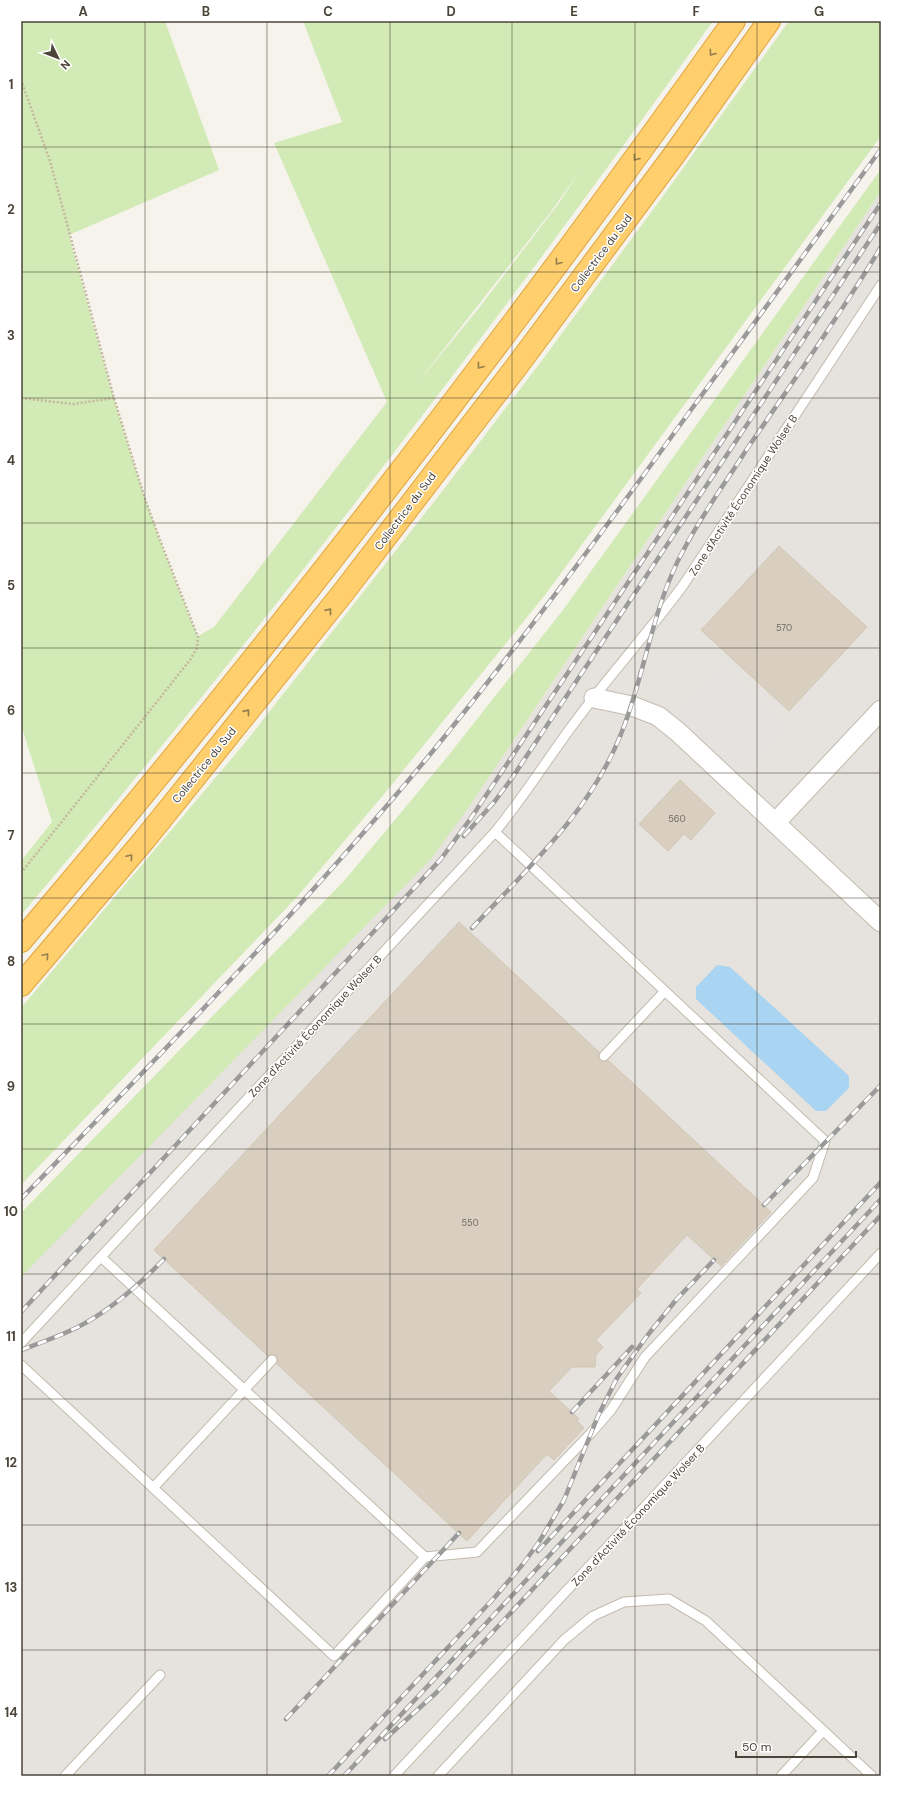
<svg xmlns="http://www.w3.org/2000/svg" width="902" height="1797" viewBox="0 0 902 1797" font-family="'DM Sans',sans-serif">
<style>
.industrial{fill:#e6e2dd}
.green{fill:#d2eab5;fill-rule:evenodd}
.parking{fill:#e5e3e0}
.water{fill:#a9d4f2}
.building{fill:#d8cfc1;stroke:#d3c7b4}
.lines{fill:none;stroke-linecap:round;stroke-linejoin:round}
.lane-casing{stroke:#c2bbae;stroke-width:11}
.street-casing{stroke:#c2bbae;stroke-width:21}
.highway-casing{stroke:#e0a43c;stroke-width:24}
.path{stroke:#c4b79f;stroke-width:2.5;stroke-dasharray:2 2;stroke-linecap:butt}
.lane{stroke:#fff;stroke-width:9}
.street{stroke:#fff;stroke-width:19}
.highway{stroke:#ffcf6e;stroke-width:22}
.rail-casing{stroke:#9a9a9a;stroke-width:4.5}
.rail{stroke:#fff;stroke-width:3;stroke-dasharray:9;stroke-linecap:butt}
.oneway{stroke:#937c4e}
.grid{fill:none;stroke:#4b4439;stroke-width:1;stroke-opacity:0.55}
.labels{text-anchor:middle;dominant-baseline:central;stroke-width:3;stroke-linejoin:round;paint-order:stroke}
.number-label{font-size:9px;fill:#6e675b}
.street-label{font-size:11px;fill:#4b4439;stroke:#fff}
.neatline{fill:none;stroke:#4b4439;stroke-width:1.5}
.grid-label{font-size:13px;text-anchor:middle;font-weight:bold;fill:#4b4439}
</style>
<rect width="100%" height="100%" fill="#f6f3ec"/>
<path class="industrial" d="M881,191V1776H21V1277L471,804Z"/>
<path class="green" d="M21,21H165L219,170L69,235C100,350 130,466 174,577C182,597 189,617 198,636L214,627L387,402L274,143L342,122L303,21H713C494,328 265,628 21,915V861L52,822L21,725ZM580,171L559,203L479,308L415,386L550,213Z
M789,21H881V136L545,595L385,793L296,898L21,1185V1008L244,744L441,493L543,359L658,203Z
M881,169V191L471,804L431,859L21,1277V1213L344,881L448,756L563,610Z"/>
<path class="parking" d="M723,663L791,726L741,779L673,716Z"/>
<path class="water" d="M717,965L730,967L849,1076V1088L826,1111H816L696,999V987Z"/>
<path class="building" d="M779,546L867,627L789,711L701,630Z
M680,780L715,813L691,840L684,834L668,851L639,824Z
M459,922L599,1052L598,1057L600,1061L605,1062L608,1060L771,1212L721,1266L687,1235L637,1289L641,1293L596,1340L603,1347L596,1355L595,1367H572L549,1391L579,1419L577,1421L584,1428L554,1460L547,1454L467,1541L277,1364L278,1359L276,1355L271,1354L268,1356L154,1250Z"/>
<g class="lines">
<g class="lane-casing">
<path id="lane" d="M604,1056L665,991
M21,1343L495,832C524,797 548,758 575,722C610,674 650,631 684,584L881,285
M21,1365L334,1656L425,1557L101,1257
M153,1488L272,1360
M425,1557L477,1552L591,1433L611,1410L645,1357L813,1178L825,1141L495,832
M65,1776L160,1675
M394,1776L881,1253
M438,1776L564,1640L593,1616L624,1602L669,1599L706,1621L872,1776
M781,1776L823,1731"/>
</g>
<g class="street-casing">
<path id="street" d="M594,698L632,706L658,716L678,732L881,922
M775,823L881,710"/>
</g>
<g class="highway-casing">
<path id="highway" d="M21,941C272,645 509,337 734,21
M21,985L145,839L342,594L517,366L674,155L769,21"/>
</g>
<path class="path" d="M616,22V21
M21,80L50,161L114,398L145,499L160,540L198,637L197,648L190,660L21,873
M21,398L73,404L114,398"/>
<use href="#lane" class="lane"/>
<use href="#street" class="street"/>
<use href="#highway" class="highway"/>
<g class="rail-casing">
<path id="rail" d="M464,836L495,801L512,778L881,223
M472,928C528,868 590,812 621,734C645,675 652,608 683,551C701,516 724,485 745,452C791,384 839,317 881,247
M21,1199C160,1055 300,911 428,757C513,653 593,545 672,436C741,341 811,245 881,149
M764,1205L881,1085
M21,1312L441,859L471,818L881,203
M21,1350C40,1343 60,1336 78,1327C111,1310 138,1286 164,1259
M572,1412L632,1347
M538,1551L881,1182
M286,1719L459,1533
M385,1739L436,1693L881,1215
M328,1776L495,1597L523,1564L539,1542L564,1500L598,1416L617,1378L647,1336L676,1300L714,1260
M344,1776L881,1199"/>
</g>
<use href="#rail" class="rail"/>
</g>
<defs><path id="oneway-chevron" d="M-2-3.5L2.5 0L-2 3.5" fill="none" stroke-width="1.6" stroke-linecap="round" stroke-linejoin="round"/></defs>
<g class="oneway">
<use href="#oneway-chevron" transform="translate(712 53) rotate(126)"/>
<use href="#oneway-chevron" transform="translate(636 158) rotate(127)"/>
<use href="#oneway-chevron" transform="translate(558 262) rotate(127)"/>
<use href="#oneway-chevron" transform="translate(480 366) rotate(128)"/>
<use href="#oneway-chevron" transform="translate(329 611) rotate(-51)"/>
<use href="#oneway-chevron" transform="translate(247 712) rotate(-51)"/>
<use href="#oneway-chevron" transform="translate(130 857) rotate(-50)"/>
<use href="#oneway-chevron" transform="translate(46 956) rotate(-50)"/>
</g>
<path class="grid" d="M145,21V1776M267,21V1776M390,21V1776M512,21V1776M635,21V1776M757,21V1776M21,147H881M21,272H881M21,398H881M21,523H881M21,648H881M21,773H881M21,898H881M21,1024H881M21,1149H881M21,1274H881M21,1399H881M21,1525H881M21,1650H881"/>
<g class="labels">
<g class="number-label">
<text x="784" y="628">570</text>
<text x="677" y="819">560</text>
<text x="470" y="1223">550</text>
</g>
<g class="street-label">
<text transform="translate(601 253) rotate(-53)">Collectrice du Sud</text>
<text transform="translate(743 495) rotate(-57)">Zone d'Activité Économique Wolser B</text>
<text transform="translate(405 511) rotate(-53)">Collectrice du Sud</text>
<text transform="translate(204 765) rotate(-51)">Collectrice du Sud</text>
<text transform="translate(315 1026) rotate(-47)">Zone d'Activité Économique Wolser B</text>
<text transform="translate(638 1515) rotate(-47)">Zone d'Activité Économique Wolser B</text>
</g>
</g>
<rect width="902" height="1797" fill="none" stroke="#ffffff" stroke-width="44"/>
<g transform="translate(58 58) rotate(133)" stroke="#ffffff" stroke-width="3" paint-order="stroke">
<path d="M0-3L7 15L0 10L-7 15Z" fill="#4b4439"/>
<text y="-6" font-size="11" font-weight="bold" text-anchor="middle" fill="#4b4439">N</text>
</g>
<path d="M736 1751v6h120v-6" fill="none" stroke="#4b4439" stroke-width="2"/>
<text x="742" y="1751" font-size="12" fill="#4b4439" stroke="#ffffff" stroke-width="3" paint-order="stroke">50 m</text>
<rect x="22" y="22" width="858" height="1753" class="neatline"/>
<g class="grid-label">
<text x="83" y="16">A</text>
<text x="206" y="16">B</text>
<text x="328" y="16">C</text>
<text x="451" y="16">D</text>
<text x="574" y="16">E</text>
<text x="696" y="16">F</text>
<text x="819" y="16">G</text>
<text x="11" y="89">1</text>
<text x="11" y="214">2</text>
<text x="11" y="340">3</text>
<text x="11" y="465">4</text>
<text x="11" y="590">5</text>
<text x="11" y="715">6</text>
<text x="11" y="840">7</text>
<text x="11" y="966">8</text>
<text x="11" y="1091">9</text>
<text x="11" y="1216">10</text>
<text x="11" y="1341">11</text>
<text x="11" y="1467">12</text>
<text x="11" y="1592">13</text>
<text x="11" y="1717">14</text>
</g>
</svg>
